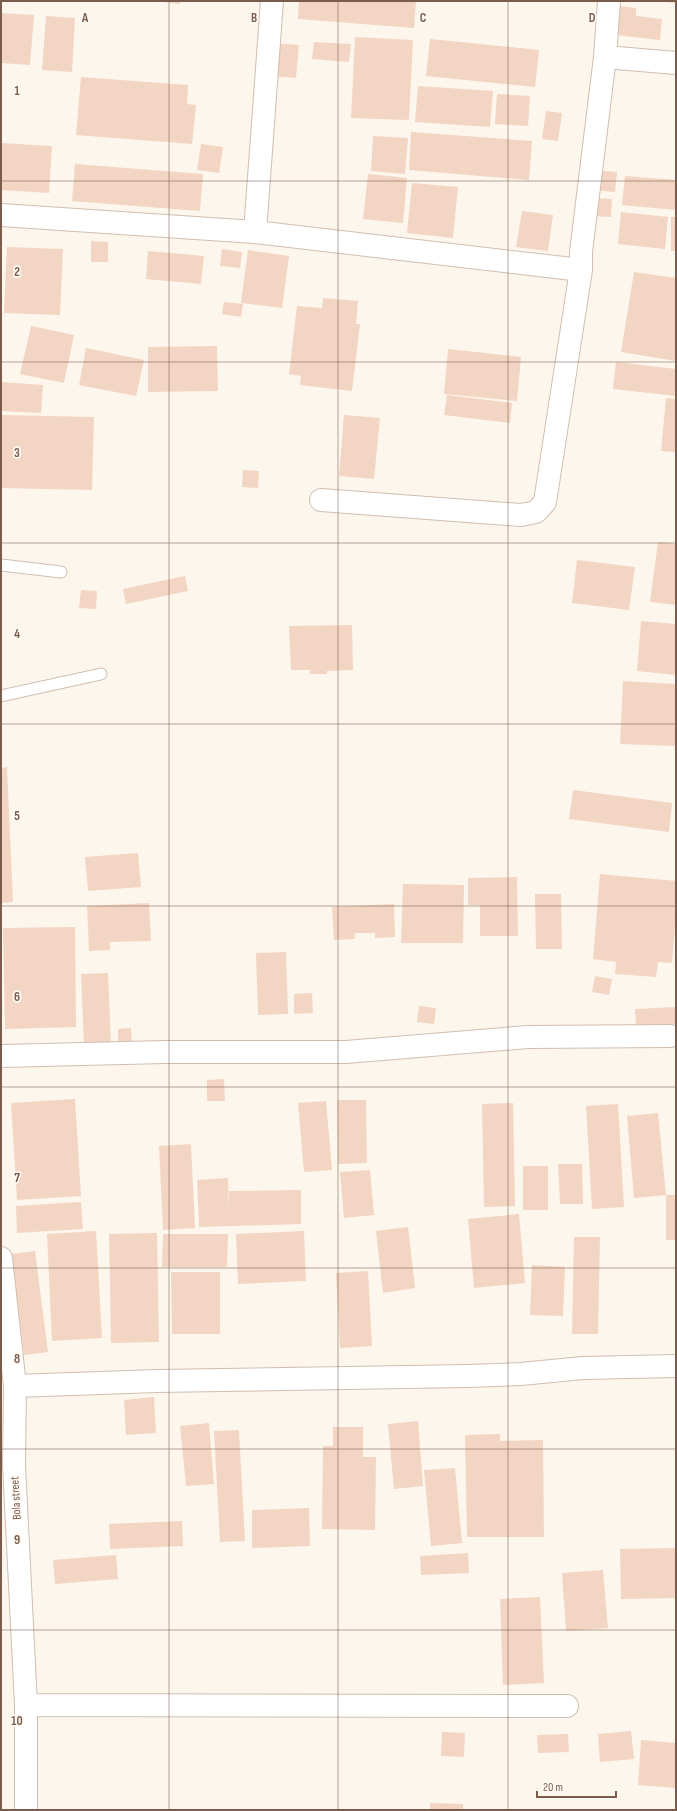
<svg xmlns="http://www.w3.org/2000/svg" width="677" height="1811" viewBox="0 0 677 1811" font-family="'Sofia Sans Condensed',sans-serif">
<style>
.building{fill:#f3d5c3}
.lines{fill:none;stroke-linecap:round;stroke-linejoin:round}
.lane-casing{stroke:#d1beb0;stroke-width:13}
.street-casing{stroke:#d1beb0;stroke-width:24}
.lane{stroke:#fff;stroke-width:11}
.street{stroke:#fff;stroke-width:22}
.grid{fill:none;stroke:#7a5c4d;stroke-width:1;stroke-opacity:0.55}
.labels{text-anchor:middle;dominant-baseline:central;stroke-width:3.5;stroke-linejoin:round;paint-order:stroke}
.street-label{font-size:12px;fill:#7a5c4d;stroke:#fffaf3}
.grid-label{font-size:13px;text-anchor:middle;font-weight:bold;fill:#7a5c4d;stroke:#fffaf3;stroke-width:3.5;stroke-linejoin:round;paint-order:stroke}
</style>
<rect width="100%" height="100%" fill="#fdf6ec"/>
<path class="building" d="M153,1H180V4Z
M299,1H416L414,28L298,19Z
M665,1H676V3L665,2Z
M619,6L636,8V16L662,19L660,40L616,35Z
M1,13L34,15L30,65L1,63Z
M46,16L75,18L72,72L42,70Z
M355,37L413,40L409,120L351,118Z
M430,39L539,50L535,87L426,76Z
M314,42L351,44L349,62L312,59Z
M273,43L299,45L296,78L270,76Z
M81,77L188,85L187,104L196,105L192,144L76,135Z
M418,86L493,91L490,127L415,122Z
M497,94L530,96L528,126L495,124Z
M546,111L562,113L558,141L542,139Z
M411,132L532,141L529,180L409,170Z
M373,136L408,138L405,174L371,171Z
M1,143L52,146L49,193L1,190Z
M201,144L223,147L219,173L197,170Z
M75,164L203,174L200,211L72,201Z
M593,170L617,172L615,192L591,190Z
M368,174L407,178L403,223L363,219Z
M625,176L676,180V210L622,205Z
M412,183L458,187L453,238L407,233Z
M594,198L612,199L611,217L592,216Z
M522,211L553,215L548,251L516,247Z
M621,212L668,217L665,249L618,244Z
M671,217H676V251H671Z
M91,241L108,242V262H91Z
M7,247L63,249L60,315L4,313Z
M222,249L242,252L240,268L220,266Z
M248,250L289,256L282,308L241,303Z
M148,251L204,256L201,284L146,279Z
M634,272L676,278V361L621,352Z
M323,298L358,301L356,324H360L352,391L300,385L301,376L289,374L297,306L322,308Z
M224,302L243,304L241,317L222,314Z
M31,326L74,335L64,383L20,374Z
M217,346L218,391L148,392V347Z
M86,348L144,360L136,396L79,385Z
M448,349L521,357L517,401L444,394Z
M616,362L676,369V396L613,389Z
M1,382L43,385L41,413L1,411Z
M447,395L512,403L510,423L444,415Z
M666,398L676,399V452L661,451Z
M2,415L94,417L92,490L1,488Z
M344,415L380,418L374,479L339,476Z
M243,470L259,471L258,488L242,487Z
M658,542L676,544V605L650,602Z
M577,560L635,567L629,610L572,603Z
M185,576L188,591L126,604L123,589Z
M81,590L97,591L96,609L79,608Z
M641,621L676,624V675L637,671Z
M352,625L353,670L327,671V674H310V670H291L289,626Z
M623,681L676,684V746L620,744Z
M7,767L13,902L1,903V768Z
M573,790L672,803L669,832L569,819Z
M138,853L141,887L88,891L85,857Z
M600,874L676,881V914L672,963L658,962L656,977L615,974L616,962L593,959Z
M517,877L518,936H480V905H468V878Z
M403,884L464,885L463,943H401Z
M535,894H561L562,949H536Z
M149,903L151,941L110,942V950L89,951L87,906Z
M394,904L395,937L375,938V933H355V939L334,940L332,907Z
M75,927L76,1027L5,1029L3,928Z
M286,952L288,1014L258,1015L256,953Z
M108,973L111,1044L84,1045L81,974Z
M595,976L612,979L609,995L592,992Z
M312,993L313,1013L294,1014V994Z
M419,1006L436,1008L434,1024L417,1022Z
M676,1007V1024L636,1026L635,1009Z
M131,1028L132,1046H118V1029Z
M224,1079L225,1101H207V1080Z
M75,1099L81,1196L17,1200L11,1103Z
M337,1100H366L367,1163L338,1164Z
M326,1101L332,1170L304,1172L298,1103Z
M513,1103L515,1206L484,1207L482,1104Z
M618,1104L624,1207L592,1209L586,1106Z
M658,1113L666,1195H676V1240H666V1195L634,1198L627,1116Z
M191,1144L195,1228L163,1230L159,1146Z
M558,1164H582L583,1204H560Z
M523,1166H548V1210H523Z
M370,1170L374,1215L344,1218L340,1172Z
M228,1178L229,1211V1191L301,1190V1224L199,1227L197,1180Z
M81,1202L83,1229L17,1233L16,1206Z
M519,1214L525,1283L474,1288L468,1219Z
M408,1227L415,1288L383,1293L376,1231Z
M96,1231L102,1338L52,1341L47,1234Z
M304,1231L306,1281L238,1284L236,1234Z
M157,1233L159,1342L111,1343L109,1234Z
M163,1234H228L227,1267H162Z
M574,1237H600L598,1334H572Z
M35,1251L48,1352L24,1355L11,1254Z
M532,1265L565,1267L563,1316L530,1315Z
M368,1271L372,1346L340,1348L336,1273Z
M171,1272H220V1334H172Z
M154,1397L156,1433L126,1435L124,1400Z
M418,1421L423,1486L394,1489L388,1424Z
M209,1423L214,1484L186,1486L180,1426Z
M333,1427H363V1457H376L375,1530L322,1529L323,1446H333Z
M239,1430L245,1541L220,1542L214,1431Z
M500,1434V1441L543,1440L544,1537H467L465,1435Z
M455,1468L462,1543L431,1546L424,1470Z
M309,1508L310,1546L252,1548V1510Z
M182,1521L183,1546L110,1549L109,1524Z
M676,1548V1598L621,1599L620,1549Z
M468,1553L469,1573L421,1575L420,1556Z
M116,1555L118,1579L55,1584L53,1560Z
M603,1570L608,1628L566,1631L562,1573Z
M540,1597L544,1683L503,1685L500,1599Z
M631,1731L634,1759L600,1762L598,1734Z
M442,1732L465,1733L464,1757L441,1756Z
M568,1734L569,1752L538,1753L537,1735Z
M641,1740L676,1743V1788L638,1785Z
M430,1803L463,1804V1810H430Z"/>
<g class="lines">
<g class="lane-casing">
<path id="lane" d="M1,565L61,572
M1,696L101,674"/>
</g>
<g class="street-casing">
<path id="street" d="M605,57L676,63
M1,215L255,232L581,270V252L605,57L609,1
M255,232L272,1
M321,500L521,515L536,512L545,502L581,270
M1,1056L165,1052H346L528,1037L670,1036
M1,1258L15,1386L14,1465L26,1705V1810
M15,1386L157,1381L467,1376L521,1374L583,1368L676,1366
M26,1705L567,1706"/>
</g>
<use href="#lane" class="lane"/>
<use href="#street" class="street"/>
</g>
<path class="grid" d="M169,1V1810M338,1V1810M508,1V1810M1,181H676M1,362H676M1,543H676M1,724H676M1,906H676M1,1087H676M1,1268H676M1,1449H676M1,1630H676"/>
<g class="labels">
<g class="street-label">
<text transform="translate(16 1498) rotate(-93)">Bola street</text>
</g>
</g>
<g class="grid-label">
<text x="85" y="22">A</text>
<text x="254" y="22">B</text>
<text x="423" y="22">C</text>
<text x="592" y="22">D</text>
<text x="17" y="95">1</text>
<text x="17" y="276">2</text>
<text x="17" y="457">3</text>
<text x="17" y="638">4</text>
<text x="17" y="820">5</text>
<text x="17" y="1001">6</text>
<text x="17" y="1182">7</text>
<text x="17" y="1363">8</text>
<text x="17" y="1544">9</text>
<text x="17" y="1725">10</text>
</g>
<rect width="677" height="1811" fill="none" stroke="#7a5c4d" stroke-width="4"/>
<path d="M537 1791v6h79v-6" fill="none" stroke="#7a5c4d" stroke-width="2"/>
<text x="543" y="1791" font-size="12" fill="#7a5c4d" stroke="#fffaf3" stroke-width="3" paint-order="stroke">20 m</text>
</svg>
